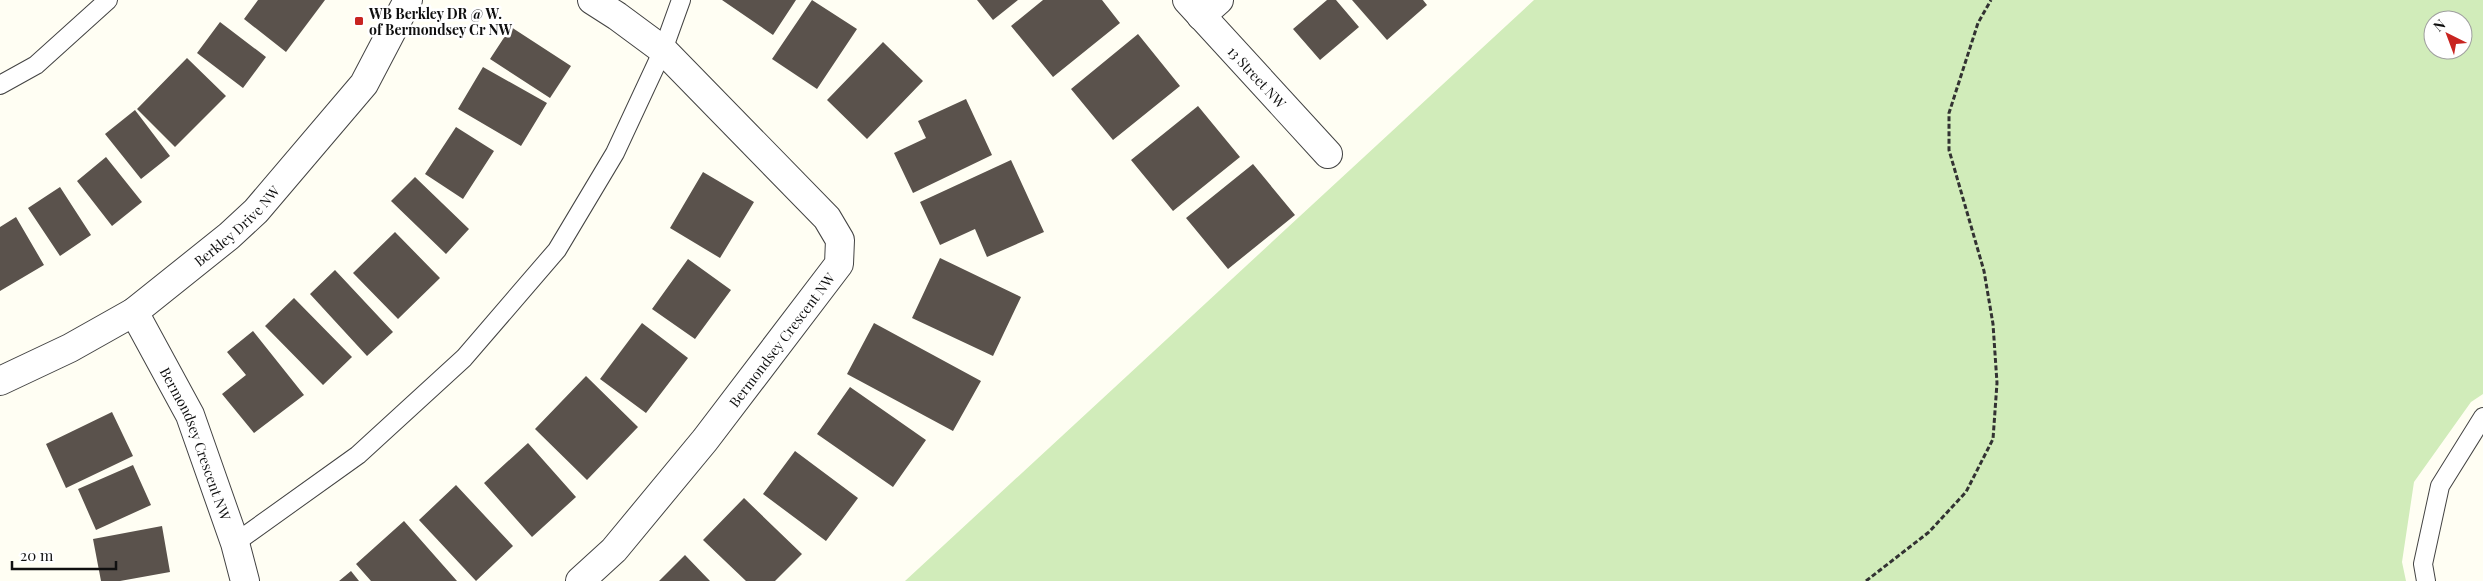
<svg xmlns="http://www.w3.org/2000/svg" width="2483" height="581" viewBox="0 0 2483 581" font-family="'Playfair Display',serif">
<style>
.green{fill:#d1ecba;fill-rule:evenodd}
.building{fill:#5a524c}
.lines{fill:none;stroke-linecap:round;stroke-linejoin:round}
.service-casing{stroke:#434343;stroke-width:20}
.minor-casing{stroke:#434343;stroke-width:30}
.tertiary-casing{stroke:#434343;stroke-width:30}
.path{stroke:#323232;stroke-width:3;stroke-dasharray:5 2.5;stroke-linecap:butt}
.service{stroke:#fff;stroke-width:18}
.minor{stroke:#fff;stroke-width:28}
.tertiary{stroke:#fff;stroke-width:28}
.poi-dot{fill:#c82420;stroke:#fff;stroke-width:2}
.labels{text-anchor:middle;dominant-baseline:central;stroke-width:5;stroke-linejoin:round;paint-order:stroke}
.poi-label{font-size:14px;font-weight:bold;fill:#101010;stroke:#fff;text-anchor:start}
.street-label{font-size:14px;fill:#101010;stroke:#fff}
</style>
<rect width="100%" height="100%" fill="#fffef3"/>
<path class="green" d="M1534,0H2483V394L2471,402L2414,482L2402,562L2406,581H905ZM2433,20H2463V50H2433Z"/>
<path class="building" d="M258,0H325L286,52L244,19Z
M722,0H796L773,35Z
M812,0L857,29L817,89L772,59Z
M977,0H1018L993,20Z
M1043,0H1102L1120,23L1053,77L1011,26Z
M1327,0H1336L1359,27L1320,60L1293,29Z
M1352,0H1423L1427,5L1387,40Z
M220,22L266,57L243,88L197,53Z
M511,27L571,66L550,98L490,59Z
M1138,34L1180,86L1113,140L1071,89Z
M883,42L923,81L867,139L827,100Z
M187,58L226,96L175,147L137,109Z
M483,67L547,103L521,146L458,109Z
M966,99L992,155L913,193L894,153L926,138L918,121Z
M1198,106L1240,157L1173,211L1131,160Z
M135,110L170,156L141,179L105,134Z
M456,127L494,151L463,199L425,174Z
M106,157L142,202L112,226L77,181Z
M1011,160L1044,232L987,257L975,229L940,245L920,202Z
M1253,164L1295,215L1228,269L1186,218Z
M703,172L754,202L720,258L670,228Z
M415,177L469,229L446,254L391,201Z
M60,187L91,235L60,256L28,208Z
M16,217L44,265L0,291V227Z
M395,232L440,278L398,319L353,273Z
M940,258L1021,297L993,356L912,318Z
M688,259L731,290L695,339L652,309Z
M335,270L393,332L367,356L310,294Z
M294,298L352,357L323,385L265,326Z
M642,323L688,358L646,413L600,379Z
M874,323L981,381L953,431L847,374Z
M253,331L304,395L254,433L222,394L246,375L227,352Z
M586,376L638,427L587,480L535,429Z
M850,387L926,440L893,487L817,434Z
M112,412L133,456L66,488L46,444Z
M528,443L576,497L532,537L484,483Z
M795,451L858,498L826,541L763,494Z
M133,465L151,505L96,530L78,489Z
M456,485L513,546L476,581L419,520Z
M744,498L802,554L775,581H746L703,540Z
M404,521L457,581H371L356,564Z
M162,526L170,572L120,581H101L93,539Z
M685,555L710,581H659Z
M351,571L359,581H339Z"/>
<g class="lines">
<g class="service-casing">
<path id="service" d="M0,85L36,65L108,0
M235,543L358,455L464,358L557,250L615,153L663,50L681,0
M2426,581L2423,564L2440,486L2483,417"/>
</g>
<g class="minor-casing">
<g id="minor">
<path id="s1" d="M1187,0L1328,154"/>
<path d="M1201,16L1219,0"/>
<path id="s2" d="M134,312L190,415L235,543L245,581"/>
<path id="s3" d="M580,581L614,550L705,440L839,264L840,240L827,218L663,50L617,16L592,0"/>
</g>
</g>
<g class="tertiary-casing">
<g id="tertiary">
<path id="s4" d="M0,381L70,348L134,312L229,236L256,211L364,84L408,0"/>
</g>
</g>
<path class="path" d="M1866,581L1929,532L1966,492L1993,439L1997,383L1993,324L1984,271L1949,150V113L1978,23L1991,0"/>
<use href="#service" class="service"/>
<use href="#minor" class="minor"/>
<use href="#tertiary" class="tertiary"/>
</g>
<rect class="poi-dot" x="354" y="16" width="10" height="10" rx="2.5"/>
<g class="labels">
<g class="poi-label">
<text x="369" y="13">WB Berkley DR @ W.<tspan x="369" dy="16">of Bermondsey Cr NW</tspan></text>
</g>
<g class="street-label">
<text stroke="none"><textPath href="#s1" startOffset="104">13 Street NW</textPath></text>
<text stroke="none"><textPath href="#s4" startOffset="285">Berkley Drive NW</textPath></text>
<text stroke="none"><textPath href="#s3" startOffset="315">Bermondsey Crescent NW</textPath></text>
<text stroke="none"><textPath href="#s2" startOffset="146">Bermondsey Crescent NW</textPath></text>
</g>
</g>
<g transform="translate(2448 35) rotate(318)"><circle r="24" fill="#ffffff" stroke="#9f9f9f"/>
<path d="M0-4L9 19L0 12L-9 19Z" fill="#c82420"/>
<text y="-8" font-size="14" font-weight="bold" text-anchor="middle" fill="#101010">N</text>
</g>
<path d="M12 561v8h104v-8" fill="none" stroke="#101010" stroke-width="2.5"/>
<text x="20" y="561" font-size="15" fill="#101010" stroke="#ffffff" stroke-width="4" paint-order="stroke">20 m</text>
</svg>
